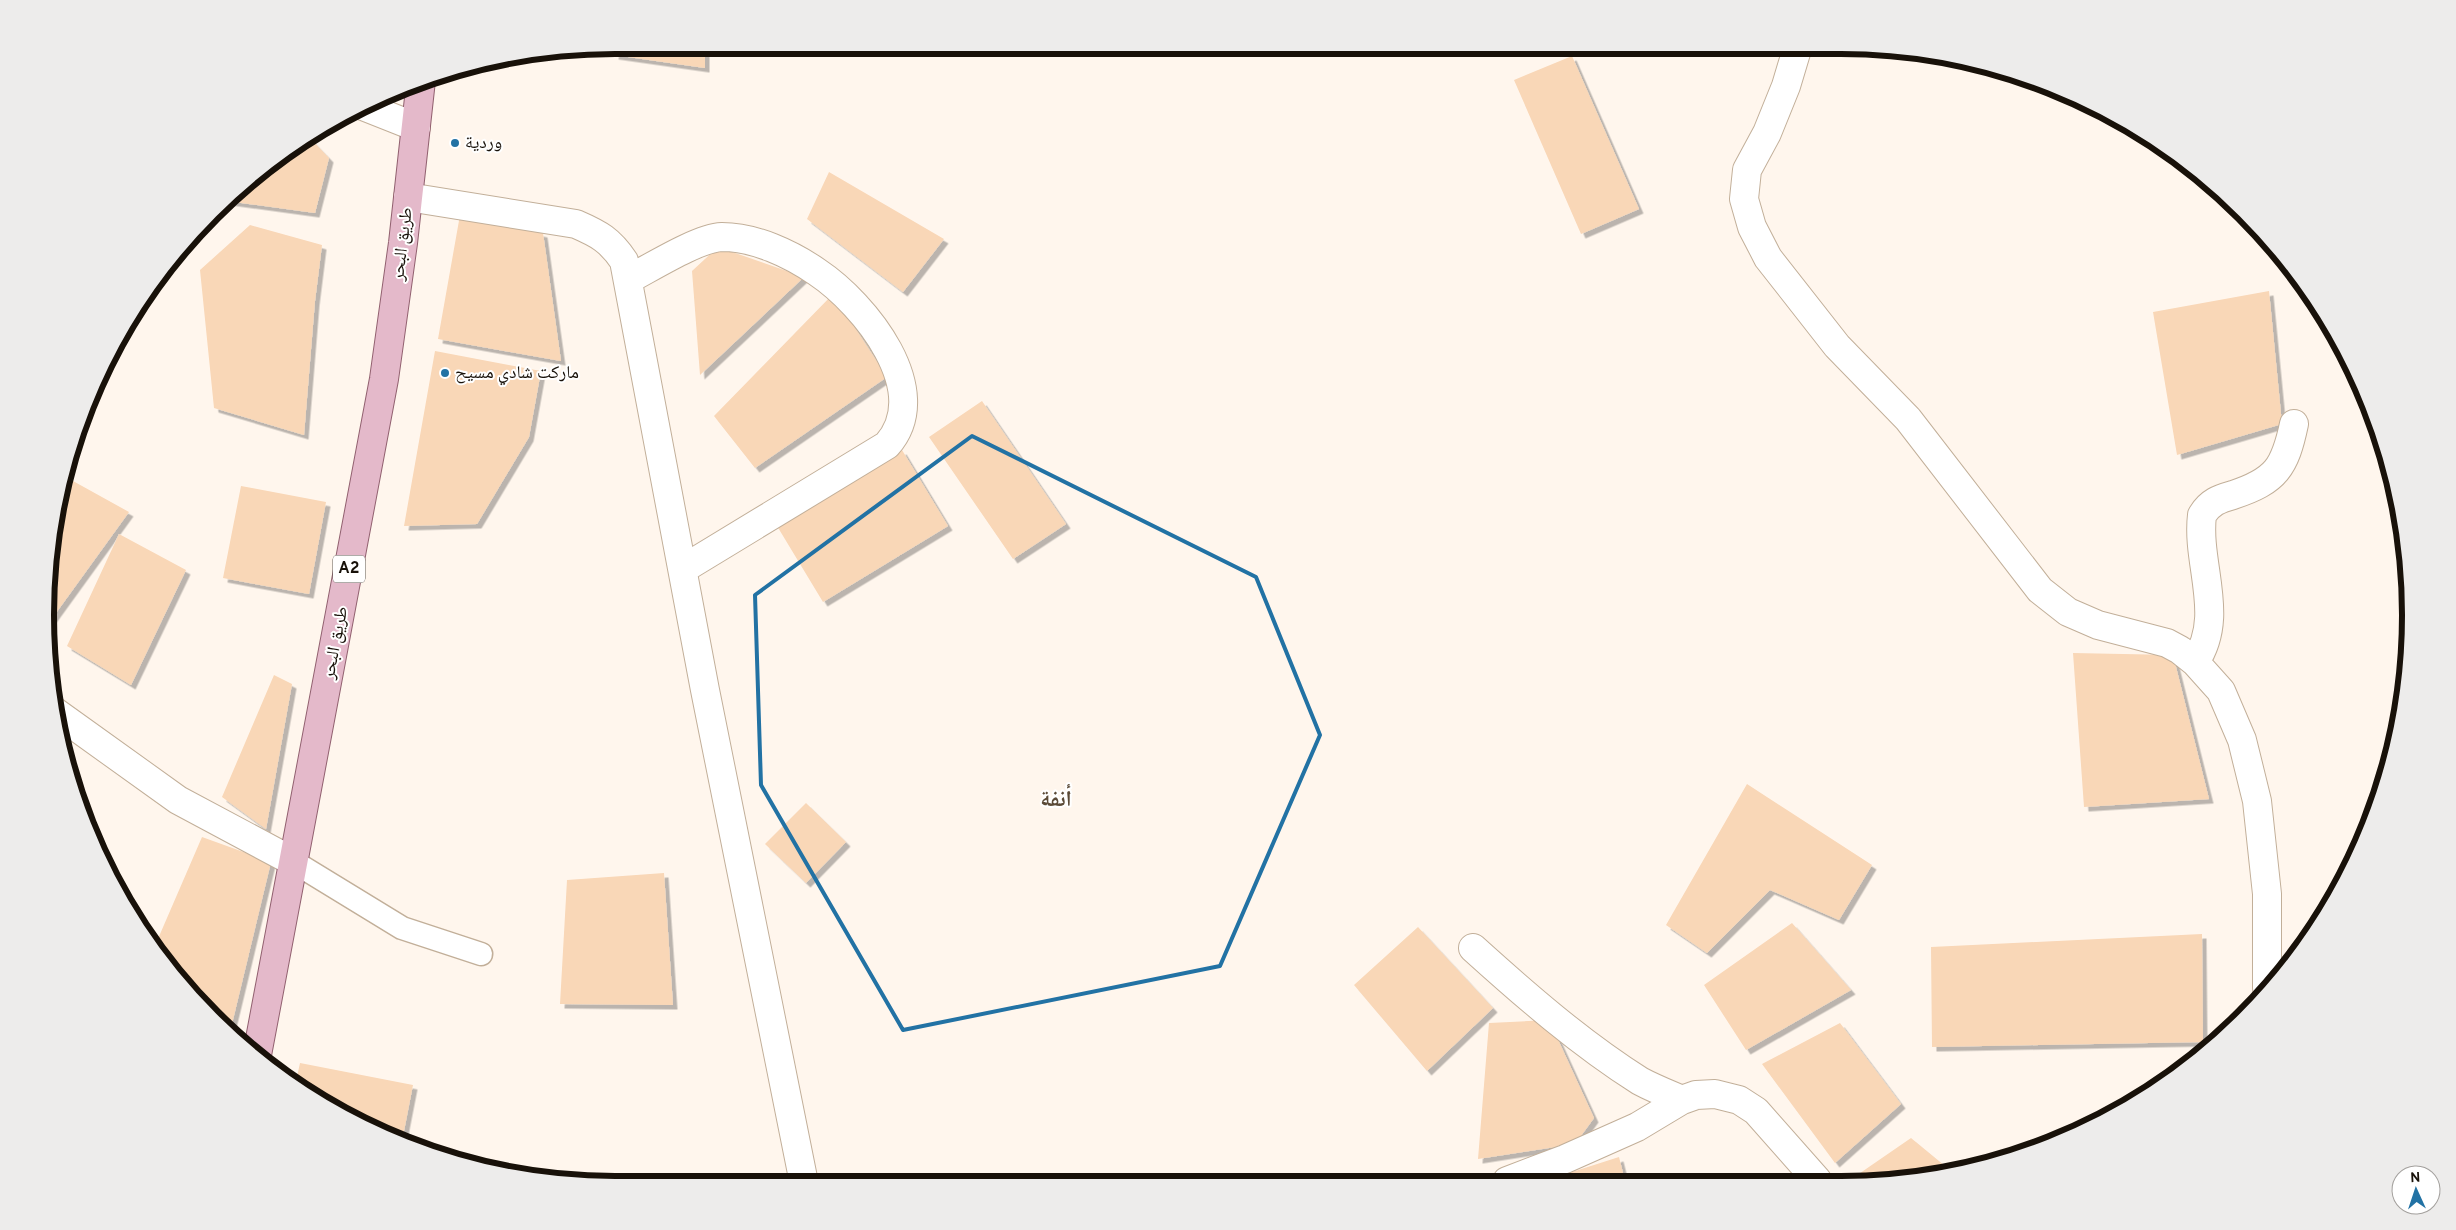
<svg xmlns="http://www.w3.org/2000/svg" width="2456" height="1230" viewBox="0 0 2456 1230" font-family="Overpass,'Noto Naskh Arabic',sans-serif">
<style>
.building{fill:#f9d7b7;filter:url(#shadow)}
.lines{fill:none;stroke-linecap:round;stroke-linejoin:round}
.service-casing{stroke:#c2af99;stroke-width:25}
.minor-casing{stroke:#c2af99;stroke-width:30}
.primary-casing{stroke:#91606f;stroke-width:30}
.service{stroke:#fff;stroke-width:22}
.minor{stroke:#fff;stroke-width:28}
.primary{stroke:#e4b9ca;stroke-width:28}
.marked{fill:none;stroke:#2272a4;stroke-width:4;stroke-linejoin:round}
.poi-dot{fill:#2272a4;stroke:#fff;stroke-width:2}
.labels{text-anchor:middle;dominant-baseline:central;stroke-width:4;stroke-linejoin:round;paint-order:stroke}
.shield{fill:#fff;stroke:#5d5853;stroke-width:1}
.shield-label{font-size:16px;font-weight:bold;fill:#181109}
.poi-label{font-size:18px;fill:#181109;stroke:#fff;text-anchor:start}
.street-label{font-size:18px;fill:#181109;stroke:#fff}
.district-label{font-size:22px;font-weight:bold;fill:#5b4a37;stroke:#fff}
.rim{fill:none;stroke:#181109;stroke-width:6}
</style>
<defs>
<filter id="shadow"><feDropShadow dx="4.5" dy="4.5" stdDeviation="0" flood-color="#0004"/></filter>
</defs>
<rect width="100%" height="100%" fill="#fff6ed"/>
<path class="building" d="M616,45H705V68L614,55Z
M1572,56L1639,209L1581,234L1514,80Z
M308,136L329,158L315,213L227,201L268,163Z
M829,172L944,239L903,292L807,219Z
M460,215L543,233L561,361L438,339Z
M250,225L322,245L315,301L304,435L214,408L200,270Z
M718,247L804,277L700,375L692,271Z
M2269,291L2282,424L2177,455L2153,312Z
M833,294L887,377L755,468L714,416Z
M435,351L541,371L529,437L477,524L404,526Z
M982,401L1066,524L1013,559L929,437Z
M902,450L948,526L823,602L777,526Z
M64,476L129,512L48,624L46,578L56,504Z
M241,486L326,502L309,594L223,578Z
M119,534L186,570L131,685L67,646Z
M2073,653L2173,655L2209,799L2084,807Z
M274,675L292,684L266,829L222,797Z
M1747,784L1872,865L1839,920L1770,890L1707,953L1666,925Z
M806,803L846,842L806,883L765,844Z
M202,837L271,862L230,1032L212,1018L154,948Z
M664,873L673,1005L560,1004L567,880Z
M1792,923L1851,990L1746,1050L1704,985Z
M1418,927L1493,1008L1427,1071L1354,985Z
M2202,934L2203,1042L1932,1047L1931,947Z
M1549,1020L1594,1118L1575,1144L1478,1159L1489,1023Z
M1840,1023L1901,1104L1835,1163L1762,1064Z
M300,1063L413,1085L402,1141L363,1126L298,1089L295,1086Z
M1911,1138L1951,1171L1915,1180H1850Z
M1619,1157L1625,1181H1544Z"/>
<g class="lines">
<g class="service-casing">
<path id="service" d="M294,862L402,928L481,954"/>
</g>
<g class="minor-casing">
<path id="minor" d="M1798,46L1786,86L1767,133L1747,170L1744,199L1752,227L1768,258L1837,346L1908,419L2040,590L2068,612L2098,625L2167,643L2180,650L2195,662L2221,691L2242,740L2257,801L2267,894V988
M363,106L416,127
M408,197L576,224C599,234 610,240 624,261L705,690L804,1183
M629,279C652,267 698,238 722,237C755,237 791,254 817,272C865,304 935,391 887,445L683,569
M2195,662C2226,616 2196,565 2202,515C2210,502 2219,499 2233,495C2276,481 2285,467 2294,424
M54,711L178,800L294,862
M1473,948C1525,995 1580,1043 1640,1081C1653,1088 1668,1094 1682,1100
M1507,1181L1565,1159L1637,1127L1682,1100L1696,1095L1715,1094L1739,1100L1756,1111L1817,1180"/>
</g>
<g class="primary-casing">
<path id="primary" d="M257,1055L384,379L403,243L421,80"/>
</g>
<use href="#service" class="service"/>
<use href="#minor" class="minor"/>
<use href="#primary" class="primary"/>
</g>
<path class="marked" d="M972,436L1256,577L1320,735L1220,966L903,1030L761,785L755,595Z"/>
<g class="poi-dot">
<circle cx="455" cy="143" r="5"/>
<circle cx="445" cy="373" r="5"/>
</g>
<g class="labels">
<rect class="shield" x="333" y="555.5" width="32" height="27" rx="4"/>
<g class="shield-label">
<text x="349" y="569">A2</text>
</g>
<g class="poi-label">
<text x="465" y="143">وردية</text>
<text x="455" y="373">ماركت شادي مسيح</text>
</g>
<g class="street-label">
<text transform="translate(403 244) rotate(-83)">طريق البحر</text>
<text transform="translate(336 643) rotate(-79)">طريق البحر</text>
</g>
<g class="district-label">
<text x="1056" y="800">أنفة</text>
</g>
</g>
<path d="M0 0H2456V1230H0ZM615 54H1841A561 561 0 0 1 2402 615V615A561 561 0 0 1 1841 1176H615A561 561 0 0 1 54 615V615A561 561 0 0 1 615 54Z" fill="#edeceb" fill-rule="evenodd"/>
<path class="rim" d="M615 54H1841A561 561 0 0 1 2402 615V615A561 561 0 0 1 1841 1176H615A561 561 0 0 1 54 615V615A561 561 0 0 1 615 54Z"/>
<g transform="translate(2416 1190) rotate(357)"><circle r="24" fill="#ffffff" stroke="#a3a09d"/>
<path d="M0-4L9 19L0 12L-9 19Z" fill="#2272a4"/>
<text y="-8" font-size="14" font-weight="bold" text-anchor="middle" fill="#181109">N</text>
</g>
</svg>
